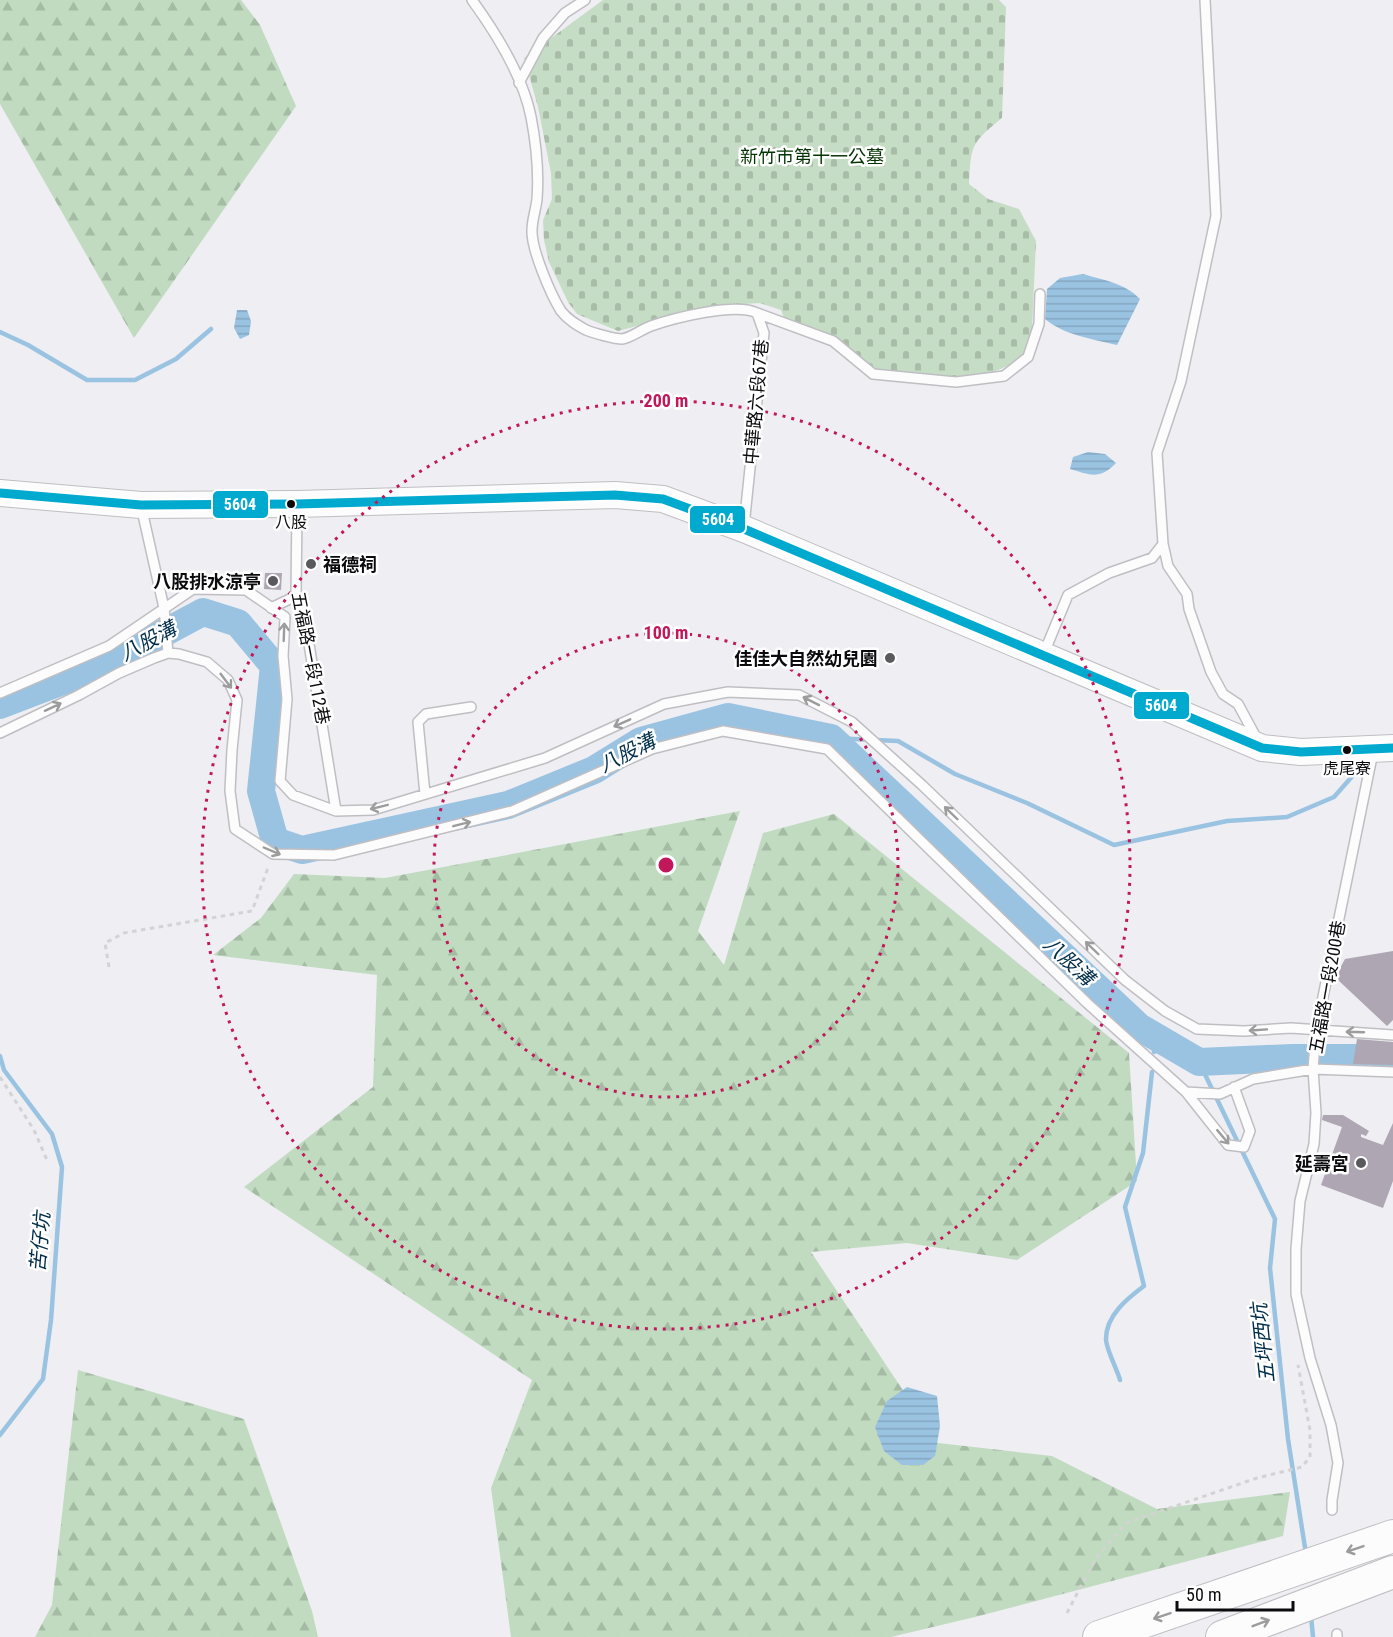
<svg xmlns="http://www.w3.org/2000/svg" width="1393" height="1637" viewBox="0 0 1393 1637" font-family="'Roboto Condensed','Noto Sans TC',sans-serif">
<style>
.forest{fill:url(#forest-firs)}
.cemetery{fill:url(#cemetery-stones)}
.water{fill:url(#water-rules)}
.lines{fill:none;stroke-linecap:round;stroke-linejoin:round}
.stream{stroke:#9ac3e2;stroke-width:4.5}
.river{stroke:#9ac3e2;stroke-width:28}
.building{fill:#aea7b3}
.service-casing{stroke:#bfbfc3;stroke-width:12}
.secondary-casing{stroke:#bfbfc3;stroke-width:28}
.motorway-casing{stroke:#bfbfc3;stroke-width:34}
.path{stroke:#d3d3d4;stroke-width:3;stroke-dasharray:4.5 4.5;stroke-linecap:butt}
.service{stroke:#fcfcfd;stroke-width:9}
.secondary{stroke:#fcfcfd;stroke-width:26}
.motorway{stroke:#fcfcfd;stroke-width:32}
.bus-1-casing{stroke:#fff;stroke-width:14}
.bus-1{stroke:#00a9ce;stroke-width:9}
.oneway{stroke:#9c9c9d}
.ring{fill:none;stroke:#c2185b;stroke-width:3;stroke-dasharray:3 6}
.bus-dot{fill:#0b0b0e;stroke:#fff;stroke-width:2}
.poi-dot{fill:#5a5a5e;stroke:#fff;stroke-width:2}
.labels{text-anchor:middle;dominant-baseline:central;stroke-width:5;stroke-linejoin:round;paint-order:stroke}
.bus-label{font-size:16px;fill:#0b0b0e;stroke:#fff}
.park-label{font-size:18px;fill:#033300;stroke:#fff}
.street-label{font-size:18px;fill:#0b0b0e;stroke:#fff}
.poi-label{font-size:18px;font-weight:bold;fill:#0b0b0e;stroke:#fff;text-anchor:end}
.water-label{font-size:20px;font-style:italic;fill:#002e4a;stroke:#fff}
.centre{fill:#c2185b;stroke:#fff;stroke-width:3}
.ring-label{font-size:18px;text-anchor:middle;font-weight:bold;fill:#c2185b;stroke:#fff;stroke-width:5;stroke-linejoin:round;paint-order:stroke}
.line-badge{stroke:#fff;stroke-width:2}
.badge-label{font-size:16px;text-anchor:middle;font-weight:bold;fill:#fff}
</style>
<defs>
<pattern id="forest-firs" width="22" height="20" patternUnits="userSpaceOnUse" patternTransform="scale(1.5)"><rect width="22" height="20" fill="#c1dbc0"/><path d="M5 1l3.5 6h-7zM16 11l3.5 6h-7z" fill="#a4bba4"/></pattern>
<pattern id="cemetery-stones" width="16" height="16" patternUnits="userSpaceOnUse" patternTransform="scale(1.5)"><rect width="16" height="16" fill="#c5ddc4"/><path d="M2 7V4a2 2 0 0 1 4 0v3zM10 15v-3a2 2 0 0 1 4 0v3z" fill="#a8bca7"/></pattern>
<pattern id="water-rules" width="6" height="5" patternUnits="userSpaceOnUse" patternTransform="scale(1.5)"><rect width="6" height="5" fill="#9ac3e2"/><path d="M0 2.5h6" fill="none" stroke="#83a6c1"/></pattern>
</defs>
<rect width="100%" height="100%" fill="#eeeef3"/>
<path class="forest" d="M0,0H241L260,25L296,106L134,338L0,104Z
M740,811L698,931L724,965L763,833L834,814L1129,1053L1137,1181L1017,1260L907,1243L811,1252L938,1443L1052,1456L1157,1509L1290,1492L1283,1536L979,1616L891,1637H511L491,1488L532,1380L244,1187L373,1087L377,975L213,955L261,918L294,874L385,878Z
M78,1370L244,1419L312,1611L318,1637H35L52,1605Z"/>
<path class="cemetery" d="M603,0H999L1006,7L1002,118C971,143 971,145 969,184L988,199L1019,209L1036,241L1032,330L1026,353L1010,365L988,374L961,376H917L876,369L836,339L784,318L781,310L760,303L712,306L618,331L577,314L568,302L549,262L544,240L543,220L552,199L551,173L538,107L524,58Z"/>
<path class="water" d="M1083,274C1103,280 1125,283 1140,299L1117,345C1092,339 1064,335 1045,319L1047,289L1060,278Z
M237,310H247L251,321L249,335L240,339L234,328Z
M1088,452L1105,454L1116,463C1100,480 1090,475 1070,469L1073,457Z
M907,1387L937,1396L940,1426L935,1456L923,1465H902L884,1451L875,1427L887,1401Z"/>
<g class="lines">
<path class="stream" d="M0,332L28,345L87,380H135L176,359L211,329
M831,738L898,741L955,774L1027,803L1114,845L1227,821L1287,817L1334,797L1356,772L1369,765
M1154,1052L1155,1036
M0,1056L4,1070L52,1134L62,1167L51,1320L43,1379L0,1435
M1199,1062L1275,1219L1270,1268L1288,1439L1306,1554
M1120,1380C1117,1369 1106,1349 1106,1339C1106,1315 1128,1298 1144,1286L1125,1207L1143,1153L1152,1072
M1311,1616L1313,1637"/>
<path class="river" d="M0,705L102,666L203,612L238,623L274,666L261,791L275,841L302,850L508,805L594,770L641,741L728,717L831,738L1139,1027L1199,1062L1292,1058H1390L1393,1059"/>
</g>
<path class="building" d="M265,573H282L281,590L264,589Z
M1393,951V1020L1387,1026L1338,980L1339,970L1345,959Z
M1357,1039L1393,1042V1065L1353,1064Z
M1323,1115H1343L1369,1131L1366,1136L1361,1134V1137L1383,1145L1393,1123V1181L1383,1208L1321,1185L1342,1127L1322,1120Z"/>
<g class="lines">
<g class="service-casing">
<path id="service" d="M472,0C496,33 523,77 531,117C536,143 539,173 537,199C536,209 532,220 532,230C531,249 551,295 561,311C568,320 577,325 586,330C593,333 615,339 622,339C631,338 642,329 651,326C674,318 736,302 757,313L764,333L744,526
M1205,0L1216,216L1181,381L1157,453L1163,544L1168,566L1187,594L1189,609L1211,672L1223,694L1238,704L1258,741
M519,83L543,38L565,13L585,0
M757,313L833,341L873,374L956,382L1004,376L1028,357L1039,324L1040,294
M141,506L164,608L168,653
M297,507L296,596L308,638L336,811
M271,608L296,596
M1044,653L1068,595L1109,573L1152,558L1163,544
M0,693L109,646L193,589L246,590L285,617L283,656L287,699L280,781L293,795L336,811L373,810L545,758L664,704L728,692L799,695L852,722L922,785L1125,980L1165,1011L1197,1029L1244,1031L1291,1028L1393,1035
M0,733L79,695L119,673L154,658L168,653L179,654L207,662L228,680L237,700L232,750L230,791L235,829L273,854L334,855L512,811L652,749L723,731L827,749L1087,1003L1186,1092L1228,1145L1244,1147L1250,1131L1234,1087
M425,794L418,722L426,714L471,707
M1186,1092L1220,1094L1253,1079L1313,1069L1393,1072
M1332,1510V1500L1338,1463L1331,1425L1310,1358L1296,1294V1249L1300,1201L1314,1144L1316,1113L1313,1069L1316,1031L1373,752
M1337,1634V1637"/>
</g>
<g class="secondary-casing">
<path id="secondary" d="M0,493L141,505L297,504L615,495L663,499L744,529L1262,748L1301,752L1393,748"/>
</g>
<g class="motorway-casing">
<path id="motorway" d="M1099,1637L1393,1536
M1222,1637L1393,1572"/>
</g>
<path class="path" d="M109,967L105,943L124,933L252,911L269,865
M0,1077L34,1130L47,1160
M1067,1613L1095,1559L1126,1523L1257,1478L1302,1467L1310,1457V1430L1298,1365"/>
<use href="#service" class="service"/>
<use href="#secondary" class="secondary"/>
<use href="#motorway" class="motorway"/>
<g class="bus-1-casing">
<path id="bus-1" d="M0,493L141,505L297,504L615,495L663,499L744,529L1262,748L1301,752L1393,748"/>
</g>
<use href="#bus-1" class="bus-1"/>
</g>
<defs><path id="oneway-shaft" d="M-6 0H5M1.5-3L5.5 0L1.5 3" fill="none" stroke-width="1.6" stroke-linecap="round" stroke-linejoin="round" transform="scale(1.5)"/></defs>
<g class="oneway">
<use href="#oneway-shaft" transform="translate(284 632) rotate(-88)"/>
<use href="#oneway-shaft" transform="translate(226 681) rotate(53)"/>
<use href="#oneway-shaft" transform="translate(811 701) rotate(-153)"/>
<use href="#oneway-shaft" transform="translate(53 707) rotate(-25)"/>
<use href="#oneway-shaft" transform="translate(622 723) rotate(156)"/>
<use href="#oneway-shaft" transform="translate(379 807) rotate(166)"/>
<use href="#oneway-shaft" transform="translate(951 813) rotate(-136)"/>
<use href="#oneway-shaft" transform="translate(462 824) rotate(-14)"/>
<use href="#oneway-shaft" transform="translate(272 851) rotate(23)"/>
<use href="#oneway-shaft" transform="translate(1092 948) rotate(-136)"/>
<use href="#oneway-shaft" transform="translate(1258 1030) rotate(176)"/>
<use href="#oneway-shaft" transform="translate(1355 1032) rotate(-178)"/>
<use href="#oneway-shaft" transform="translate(1223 1137) rotate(50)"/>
<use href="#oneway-shaft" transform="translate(1355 1549) rotate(161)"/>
<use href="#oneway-shaft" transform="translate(1162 1616) rotate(161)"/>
<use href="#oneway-shaft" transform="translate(1261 1623) rotate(-21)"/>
</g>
<g class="ring">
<circle cx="666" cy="865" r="232"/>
<circle cx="666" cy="865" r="464"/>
</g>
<g class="bus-dot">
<circle cx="291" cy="504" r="5"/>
<circle cx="1347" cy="750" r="5"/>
</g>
<g class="poi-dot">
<circle cx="311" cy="564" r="6"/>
<circle cx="273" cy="581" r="6"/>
<circle cx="890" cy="658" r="6"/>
<circle cx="1361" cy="1163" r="6"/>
</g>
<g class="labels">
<g class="bus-label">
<text x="291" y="522">八股</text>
<text x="1347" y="768">虎尾寮</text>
</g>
<g class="park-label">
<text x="812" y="156">新竹市第十一公墓</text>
</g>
<g class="street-label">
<text transform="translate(756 402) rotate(-85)">中華路六段67巷</text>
<text transform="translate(311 658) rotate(79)">五福路一段112巷</text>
<text transform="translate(1327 987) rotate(-80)">五福路一段200巷</text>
</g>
<g class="poi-label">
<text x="323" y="564" text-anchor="start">福德祠</text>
<text x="261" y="581">八股排水涼亭</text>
<text x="878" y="658">佳佳大自然幼兒園</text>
<text x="1349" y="1163">延壽宮</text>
</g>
<g class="water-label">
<text transform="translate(148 641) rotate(-28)">八股溝</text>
<text transform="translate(627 753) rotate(-27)">八股溝</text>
<text transform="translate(1069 961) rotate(43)">八股溝</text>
<text transform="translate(40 1242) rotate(-85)">苦仔坑</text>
<text transform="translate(1263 1343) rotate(-96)">五坪西坑</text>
</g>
</g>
<circle cx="666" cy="865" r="9" class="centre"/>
<g class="ring-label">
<text x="666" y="407">200 m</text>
<text x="666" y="639">100 m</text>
</g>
<g class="line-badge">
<rect x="212" y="490" width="57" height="29" rx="6" fill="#00a9ce"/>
<rect x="689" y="505" width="57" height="29" rx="6" fill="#00a9ce"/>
<rect x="1133" y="691" width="57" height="29" rx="6" fill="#00a9ce"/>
</g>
<g class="badge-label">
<text x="240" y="510">5604</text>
<text x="718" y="525">5604</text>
<text x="1161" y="711">5604</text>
</g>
<path d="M1177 1601v9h116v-9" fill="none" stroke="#0b0b0e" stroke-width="3"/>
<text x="1186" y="1601" font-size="18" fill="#0b0b0e" stroke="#ffffff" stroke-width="4.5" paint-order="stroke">50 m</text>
</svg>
